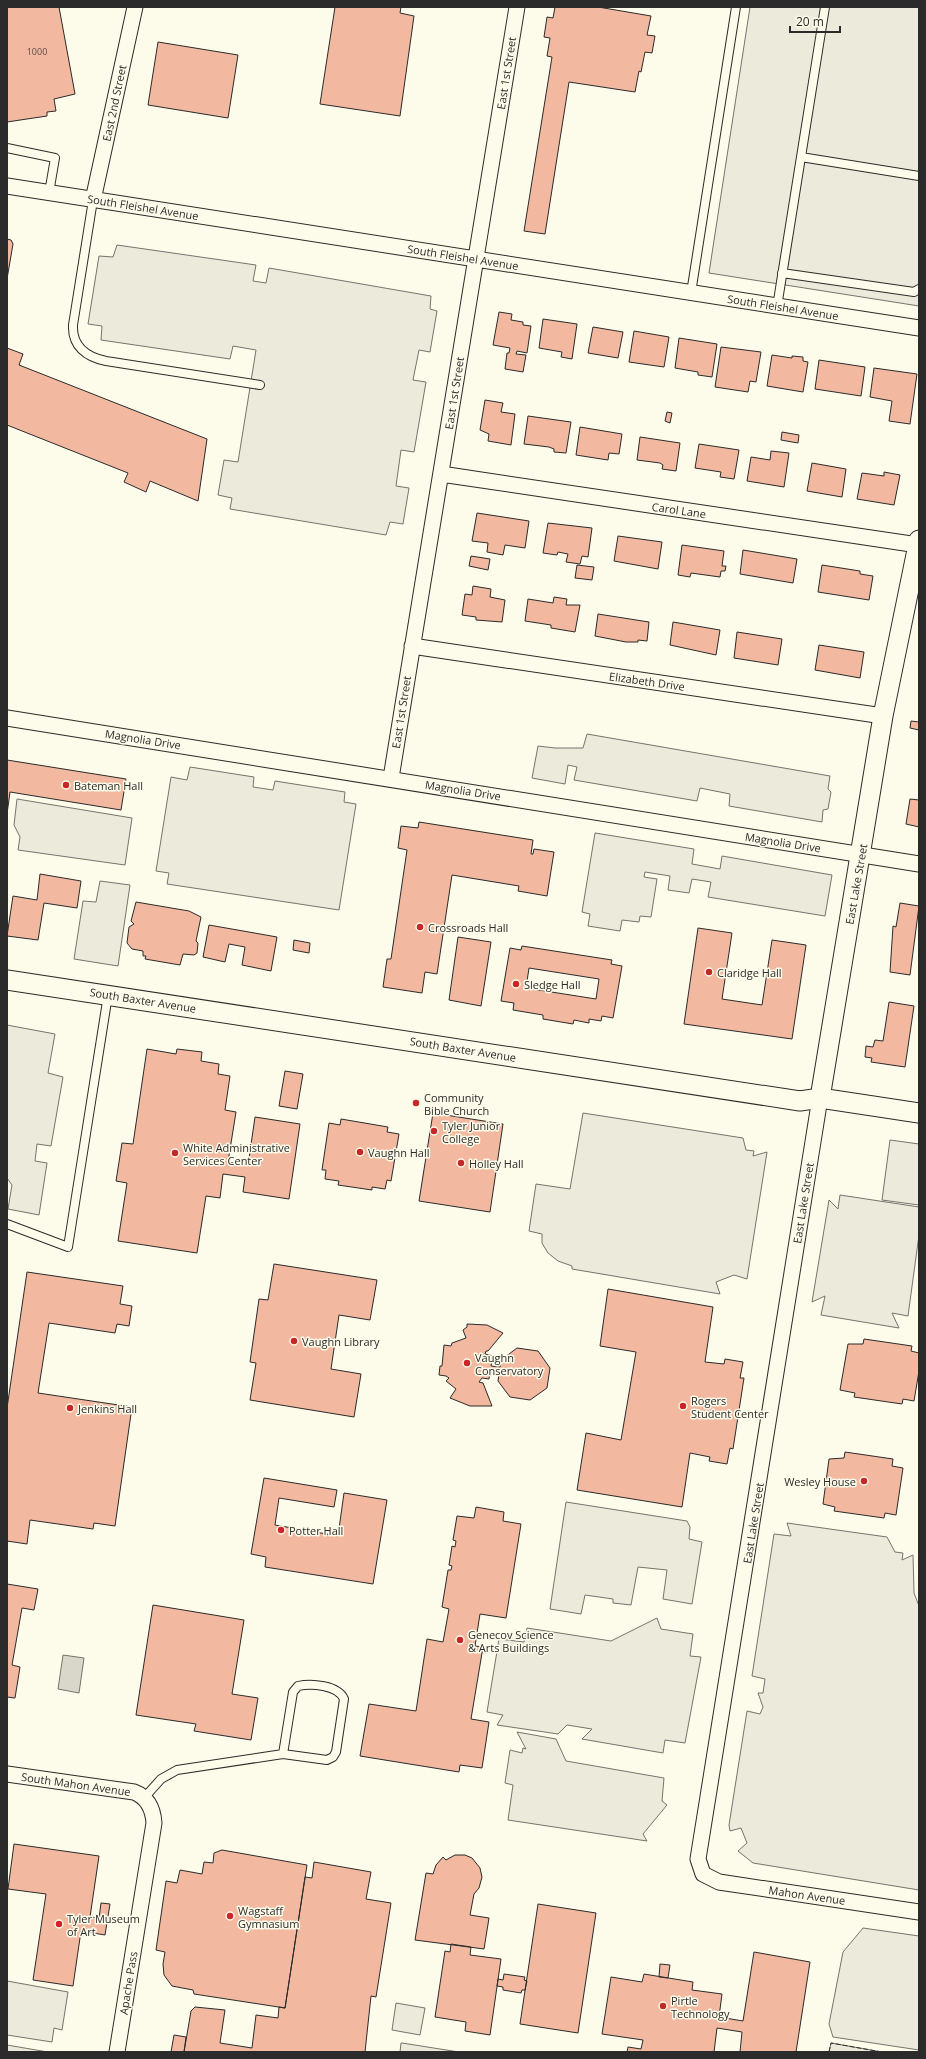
<svg xmlns="http://www.w3.org/2000/svg" width="926" height="2059" viewBox="0 0 926 2059" font-family="'Open Sans',sans-serif">
<style>
.green{fill:#ecebdb;stroke:#74746e}
.parking{fill:#eceadb;stroke:#74746e}
.water{fill:#d8d7c9;stroke:#74746e}
.building{fill:#f2b8a0;stroke:#2b2b2b;fill-rule:evenodd}
.lines{fill:none;stroke-linecap:round;stroke-linejoin:round}
.service-casing{stroke:#2b2b2b;stroke-width:10}
.minor-casing{stroke:#2b2b2b;stroke-width:17}
.tertiary-casing{stroke:#2b2b2b;stroke-width:21}
.service{stroke:#fdfbea;stroke-width:8}
.minor{stroke:#fdfbea;stroke-width:15}
.tertiary{stroke:#fdfbea;stroke-width:19}
.fence{stroke:#2b2b2b;stroke-width:1;stroke-dasharray:5 2;stroke-linecap:butt}
.poi-dot{fill:#c62828;stroke:#fdfbea;stroke-width:1.5}
.labels{text-anchor:middle;dominant-baseline:central;stroke-width:3;stroke-linejoin:round;paint-order:stroke}
.number-label{font-size:9px;fill:#5d4e48}
.street-label{font-size:11px;fill:#2b2b2b;stroke:#fdfbea}
.poi-label{font-size:11px;fill:#2b2b2b;stroke:#fdfbea;text-anchor:start}
</style>
<rect width="100%" height="100%" fill="#fdfbea"/>
<path class="green" d="M401,2043H402L459,2052H400Z
M831,2043L882,2052H829Z"/>
<path class="parking" d="M750,7H919V306L709,273Z
M117,245L256,265L253,281L266,283L269,268L431,296L430,309L437,311L430,352L419,350L413,380L426,382L414,452L401,450L396,486L409,488L403,524L390,522L386,535L230,509L232,498L218,495L224,460L238,462L256,350L233,346L230,359L101,340L102,326L88,324L99,256L113,257Z
M587,734L830,776L828,789L831,792L828,809L823,810L822,822L729,806L730,794L700,788L697,801L574,780L577,767L568,765L565,784L532,778L538,746L555,748H583Z
M190,767L254,777L253,787L273,790L275,781L345,792L344,802L356,804L339,910L167,884L169,873L156,871L171,777L187,780Z
M17,799L132,818L125,865L18,850L20,837L14,825Z
M595,833L694,849L692,864L720,869L722,856L832,875L825,916L708,897L711,882L692,879L689,893L668,890L670,876L645,872L644,877L657,879L651,917L640,916L639,922L622,920L620,931L588,926L590,914L582,912Z
M100,881L130,885L118,966L74,959L83,901L96,902Z
M7,1025L55,1034L48,1073L63,1077L51,1146L37,1144L35,1161L47,1163L39,1215L8,1209L12,1185L7,1178Z
M583,1113L743,1138L746,1150L754,1151L753,1156L767,1152L747,1279L734,1275L716,1282L720,1294L572,1269V1266L558,1261L548,1253L542,1243V1234L529,1231L536,1184L570,1189Z
M890,1140L919,1144V1205L882,1200Z
M840,1195L919,1207V1235L908,1316L892,1313L899,1328L821,1315L825,1296L812,1302L829,1200L838,1209Z
M566,1502L687,1521L690,1527L689,1539L702,1542L692,1604L663,1599L667,1570L638,1567L631,1605L613,1603V1599L585,1595L581,1614L550,1609Z
M787,1523L887,1537L895,1552L903,1553L902,1560L913,1555L914,1593L919,1606V1890L753,1863L738,1851L747,1843L741,1828L730,1831L729,1825L747,1711L760,1714L763,1707L758,1693H763L765,1679L752,1676L774,1534L791,1536Z
M657,1618L661,1629L693,1634L690,1656L701,1657L685,1743L665,1740L663,1753L582,1739L592,1729L567,1725L558,1734L497,1725L503,1715L487,1712L499,1639L524,1642L527,1628L611,1641Z
M517,1732L556,1739L566,1761L664,1778L662,1801L667,1805L643,1834L647,1841L508,1820L513,1785L505,1783L510,1750L522,1753L523,1748L526,1749Z
M863,1928L919,1936V2050L833,2037L829,2024L843,1952Z
M7,1981L68,1992L62,2030L54,2028L52,2042L7,2035Z
M396,2003L425,2008L420,2035L392,2030Z
M7,2045L48,2052H7Z"/>
<path class="water" d="M63,1655L84,1658L79,1693L58,1689Z"/>
<path class="building" d="M7,7H59L75,94L54,99L56,111L47,112V116L7,122Z
M335,7H401L400,13L414,16L400,116L320,104Z
M555,7H598L651,16L647,35L655,36L652,53L645,52L641,72L639,71L635,92L569,82L545,234L524,231L552,57L547,56L550,38L544,37L547,17L553,18Z
M158,42L238,55L228,118L148,105Z
M7,239L11,240L13,244L7,279Z
M499,312L512,314L511,320L523,322V325L531,326L527,353L517,351L516,354L526,355L523,372L505,369L507,353H509L510,348L493,345Z
M543,319L577,324L572,359L561,357L562,352L539,348Z
M593,327L623,332L618,358L588,353Z
M634,331L669,337L664,367L629,362Z
M679,338L717,344L712,377L698,375V372L675,368Z
M721,347L761,352L756,382L750,381L748,392L715,387Z
M7,348L23,354L19,365L207,439L198,501L150,481L146,492L124,482L128,473L7,425Z
M772,355L792,358V356L803,357V361L808,362L803,392L767,386Z
M819,360L865,367L861,396L815,389Z
M874,368L917,374L910,424L889,421L892,401L870,397Z
M485,400L503,403L501,412L515,414L511,445L488,441L489,434L480,430Z
M667,412L672,413L670,423L665,421Z
M528,416L571,422L566,453L554,452V449L549,447L524,444Z
M580,427L622,434L619,454L609,453L608,460L576,455Z
M782,432L799,435L798,443L781,440Z
M640,437L680,443L676,471L662,469L663,465L660,463L637,460Z
M699,444L739,450L734,479L720,477L721,472L695,468Z
M771,451L789,453L784,487L747,481L751,457L770,460Z
M812,463L846,469L842,497L807,491Z
M884,472L900,475L894,505L857,499L862,473L884,476Z
M477,513L529,521L525,548L505,545L503,555L487,552L488,543L472,541Z
M548,523L592,528L588,557L582,556L580,564L566,562L568,554L558,552L557,555L543,553Z
M618,536L662,542L658,569L614,561Z
M682,545L724,551L722,566H726L725,571H721L720,577L691,573L690,577L678,575Z
M743,550L797,559L793,583L740,574Z
M471,556L490,559L488,570L469,566Z
M577,565L594,567L592,580L575,578Z
M822,565L860,571V574L873,576L869,600L818,592Z
M473,586L491,589L490,597L505,600L502,622L476,620V617L462,615L465,594L472,595Z
M554,597L567,599L566,605H580L575,632L551,628V625L525,621L528,599L553,603Z
M598,614L649,622L647,641L638,640V642H626L595,636Z
M673,622L720,630L716,655L670,645Z
M737,632L782,639L778,665L734,658Z
M819,645L864,652L860,678L815,670Z
M911,721L919,722V730L910,728Z
M7,760L126,779L121,810L10,792L7,814Z
M910,799L919,800V827L906,824Z
M419,822L533,840L531,854H533L534,849L554,852L547,896L518,891L519,886L452,875L437,974L425,972L422,993L383,987L387,959H391L407,850L398,848L401,826L418,828Z
M40,874L81,881L77,908L44,903L38,940L7,936L13,896L37,900Z
M136,902L189,911L201,917L196,941L198,943L197,953L194,955L183,954L180,965L145,959L146,956H143V951L132,949L127,943L129,927L134,924L131,921Z
M900,903L919,906L910,975L890,972L893,926L896,927Z
M209,925L277,937L271,971L242,965L245,947L229,944L225,962L203,957Z
M698,928L732,933L722,999L762,1005L772,940L806,945L792,1039L684,1024Z
M458,937L491,942L481,1006L449,1000Z
M294,940L310,943L309,953L293,950Z
M522,946L612,960L611,964L622,966L613,1018L602,1016L601,1021L589,1019V1023L574,1020L573,1024L543,1019V1015L513,1010L514,1003L501,1001L510,948L521,950ZM529,968L599,979L596,999L526,988Z
M889,1002L914,1006L905,1067L871,1062L872,1058L865,1057L866,1046L873,1047L875,1040L883,1041Z
M147,1049L176,1054L177,1049L202,1052L201,1061L219,1064L218,1074L230,1076L225,1110L236,1112L228,1162L248,1165L255,1117L300,1124L289,1199L243,1192L245,1177L223,1174L220,1198L206,1196L197,1253L118,1241L127,1183L116,1181L122,1143L133,1144Z
M285,1071L303,1074L297,1109L279,1106Z
M433,1113L503,1124L490,1212L419,1201Z
M341,1119L388,1127L387,1132L399,1134L391,1181L387,1180L385,1189L372,1187V1190L338,1185L339,1181L325,1179L326,1170H322L329,1123L340,1125Z
M274,1264L377,1280L370,1320L339,1315L331,1369L361,1374L354,1417L250,1400L256,1363L250,1362L259,1299L268,1300Z
M27,1272L123,1286L120,1304L132,1306L129,1326L117,1324L115,1333L49,1323L38,1393L132,1407L115,1526L94,1523L93,1529L30,1520L27,1544L7,1541V1408Z
M608,1289L713,1307L705,1362L724,1364L725,1359L743,1362L740,1378H744L733,1449L730,1448L727,1464L709,1461L710,1457L690,1453L682,1507L577,1490L586,1433L621,1440L636,1352L600,1346Z
M467,1324L487,1325L503,1333L488,1351H486L485,1354L493,1356L491,1366L500,1367L501,1360L517,1348L538,1351L550,1368L547,1388L530,1400L510,1397L498,1381L499,1374L490,1372L489,1379L482,1378L479,1382L483,1383L492,1406H470L450,1398L456,1389L446,1381L449,1378L446,1376L439,1375L440,1366H442L444,1345L451,1346L452,1343L466,1338L463,1330L467,1327Z
M864,1339L912,1346L911,1351L919,1353V1371L914,1401L903,1399L902,1404L854,1397L855,1393L840,1390L848,1344H863Z
M845,1452L893,1459L892,1466L903,1468L896,1515L885,1513L884,1518L834,1511L835,1507L823,1504L829,1459L844,1458Z
M264,1478L337,1490L334,1507L279,1498L275,1525L338,1536L344,1493L387,1500L373,1584L265,1567L266,1557L251,1554Z
M476,1507L504,1512L503,1521L521,1524L506,1618L480,1614L475,1646L483,1647L471,1719L489,1722L482,1768L460,1765L459,1772L360,1756L369,1704L416,1711L427,1639L443,1642L449,1609L442,1607L448,1570H451L452,1566L449,1565L452,1546L455,1547L456,1541L453,1540L457,1516L474,1518Z
M7,1584L38,1589L34,1610L22,1608L12,1665L20,1667L15,1698L7,1697Z
M153,1605L244,1620L232,1694L258,1698L251,1740L194,1731L196,1724L136,1715Z
M14,1844L99,1856L90,1917L99,1918L101,1903L110,1904L105,1935L81,1931L73,1986L33,1980L46,1894L8,1889Z
M222,1850L307,1865L285,2008L194,1994L193,1990L172,1986L164,1975L163,1964L165,1952L156,1950L166,1881L177,1883L180,1870L202,1874L204,1862L213,1863L214,1853Z
M455,1855H465L472,1858L480,1868L482,1877L479,1888L474,1894L470,1915L489,1918L484,1949L415,1940L426,1873L433,1874L436,1865L443,1857L446,1860Z
M314,1862L371,1872L366,1899L391,1903L376,1997L371,1996L365,2052H184L191,2011L195,2007L225,2010L220,2043L252,2048L256,2015L278,2018L279,2007L285,2008L305,1877L312,1878Z
M538,1904L596,1913L578,2033L520,2024Z
M451,1944L471,1947L470,1955L501,1959L490,2035L465,2031L466,2022L435,2017L445,1951L450,1952Z
M754,1952L810,1962L796,2052H740L742,2032L717,2028L714,2052H627L628,2047L641,2049L643,2040L602,2034L611,1977L642,1982L644,1974L693,1982L692,1990L722,1994L719,2017L743,2021Z
M660,1964L670,1965L668,1978L659,1977Z
M504,1974L525,1977L524,1980L527,1981L525,1990H522L521,1993L503,1990V1987L497,1986L498,1979L503,1980Z
M174,2035L186,2037L184,2052H171Z"/>
<g class="lines">
<g class="service-casing">
<path id="service" d="M7,148L55,158L49,193
M801,157L919,176
M93,200L73,325C72,346 86,357 106,361L260,385
M782,273L914,292L919,289
M691,293L736,7
M777,307L825,7
M7,1224L68,1247L108,995
M144,1798L161,1779L177,1770L283,1754L293,1692L298,1686C311,1683 338,1685 344,1699L336,1752L333,1757L327,1760L283,1754"/>
</g>
<g class="minor-casing">
<path id="minor" d="M7,186L919,328
M93,200L135,7
M441,474L918,545
M412,646L883,716
M7,718L919,864
M391,778L517,7
M820,1098L698,1859L703,1874L719,1882L919,1912
M7,1774L134,1792C147,1797 153,1808 154,1823L117,2052"/>
</g>
<g class="tertiary-casing">
<path id="tertiary" d="M7,980L800,1101L820,1098L919,1113
M820,1098L883,716L919,540"/>
</g>
<use href="#service" class="service"/>
<use href="#minor" class="minor"/>
<use href="#tertiary" class="tertiary"/>
<path class="fence" d="M829,2052L831,2043L882,2052"/>
</g>
<g class="poi-dot">
<circle cx="66" cy="785" r="4"/>
<circle cx="420" cy="927" r="4"/>
<circle cx="709" cy="972" r="4"/>
<circle cx="516" cy="984" r="4"/>
<circle cx="416" cy="1103" r="4"/>
<circle cx="434" cy="1131" r="4"/>
<circle cx="360" cy="1152" r="4"/>
<circle cx="175" cy="1153" r="4"/>
<circle cx="461" cy="1163" r="4"/>
<circle cx="294" cy="1341" r="4"/>
<circle cx="467" cy="1363" r="4"/>
<circle cx="683" cy="1406" r="4"/>
<circle cx="70" cy="1408" r="4"/>
<circle cx="864" cy="1481" r="4"/>
<circle cx="281" cy="1530" r="4"/>
<circle cx="460" cy="1640" r="4"/>
<circle cx="230" cy="1916" r="4"/>
<circle cx="59" cy="1924" r="4"/>
<circle cx="663" cy="2006" r="4"/>
</g>
<g class="labels">
<g class="number-label">
<text x="37" y="51">1000</text>
</g>
<g class="street-label">
<text transform="translate(506 73) rotate(-81)">East 1st Street</text>
<text transform="translate(114 103) rotate(-78)">East 2nd Street</text>
<text transform="translate(143 207) rotate(9)">South Fleishel Avenue</text>
<text transform="translate(463 257) rotate(9)">South Fleishel Avenue</text>
<text transform="translate(783 307) rotate(9)">South Fleishel Avenue</text>
<text transform="translate(454 393) rotate(-81)">East 1st Street</text>
<text transform="translate(679 510) rotate(8)">Carol Lane</text>
<text transform="translate(647 681) rotate(8)">Elizabeth Drive</text>
<text transform="translate(401 712) rotate(-81)">East 1st Street</text>
<text transform="translate(143 739) rotate(9)">Magnolia Drive</text>
<text transform="translate(463 790) rotate(9)">Magnolia Drive</text>
<text transform="translate(783 842) rotate(9)">Magnolia Drive</text>
<text transform="translate(856 884) rotate(-80)">East Lake Street</text>
<text transform="translate(143 1000) rotate(9)">South Baxter Avenue</text>
<text transform="translate(463 1049) rotate(9)">South Baxter Avenue</text>
<text transform="translate(803 1203) rotate(-81)">East Lake Street</text>
<text transform="translate(753 1523) rotate(-81)">East Lake Street</text>
<text transform="translate(76 1784) rotate(8)">South Mahon Avenue</text>
<text transform="translate(807 1895) rotate(8)">Mahon Avenue</text>
<text transform="translate(128 1983) rotate(-81)">Apache Pass</text>
</g>
<g class="poi-label">
<text x="74" y="785">Bateman Hall</text>
<text x="428" y="927">Crossroads Hall</text>
<text x="717" y="972">Claridge Hall</text>
<text x="524" y="984">Sledge Hall</text>
<text x="424" y="1097">Community<tspan x="424" dy="13">Bible Church</tspan></text>
<text x="442" y="1125">Tyler Junior<tspan x="442" dy="13">College</tspan></text>
<text x="183" y="1147">White Administrative<tspan x="183" dy="13">Services Center</tspan></text>
<text x="368" y="1152">Vaughn Hall</text>
<text x="469" y="1163">Holley Hall</text>
<text x="302" y="1341">Vaughn Library</text>
<text x="475" y="1357">Vaughn<tspan x="475" dy="13">Conservatory</tspan></text>
<text x="691" y="1400">Rogers<tspan x="691" dy="13">Student Center</tspan></text>
<text x="78" y="1408">Jenkins Hall</text>
<text x="856" y="1481" text-anchor="end">Wesley House</text>
<text x="289" y="1530">Potter Hall</text>
<text x="468" y="1634">Genecov Science<tspan x="468" dy="13">&amp; Arts Buildings</tspan></text>
<text x="238" y="1910">Wagstaff<tspan x="238" dy="13">Gymnasium</tspan></text>
<text x="67" y="1918">Tyler Museum<tspan x="67" dy="13">of Art</tspan></text>
<text x="671" y="2000">Pirtle<tspan x="671" dy="13">Technology</tspan></text>
</g>
</g>
<rect width="926" height="2059" fill="none" stroke="#2b2b2b" stroke-width="16"/>
<path d="M790 26v6h50v-6" fill="none" stroke="#2b2b2b" stroke-width="2"/>
<text x="796" y="26" font-size="12" fill="#2b2b2b" stroke="#fdfbea" stroke-width="3" paint-order="stroke">20 m</text>
</svg>
